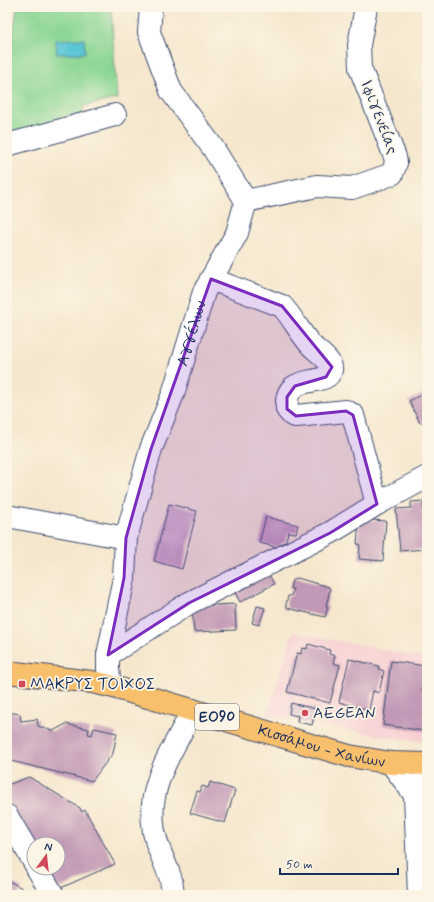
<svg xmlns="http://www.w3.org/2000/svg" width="434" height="902" viewBox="0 0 434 902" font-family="Mynerve,sans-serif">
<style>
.built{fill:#f7cfd3}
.green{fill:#8ad693;stroke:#528278}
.water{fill:#5cc6d6;stroke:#3c7a9a}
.building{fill:#c198b5}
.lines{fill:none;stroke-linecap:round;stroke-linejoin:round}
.minor-casing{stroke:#3c4b6f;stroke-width:24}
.major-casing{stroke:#3c4b6f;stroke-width:24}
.minor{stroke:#fff;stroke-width:22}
.major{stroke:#f8bf6c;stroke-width:22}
.marked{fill:#7b2cbf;fill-opacity:0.2;stroke:#7b2cbf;stroke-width:3;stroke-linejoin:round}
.poi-dot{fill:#d1495b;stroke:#fcf5e5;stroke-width:1.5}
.labels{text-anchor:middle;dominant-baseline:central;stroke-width:3.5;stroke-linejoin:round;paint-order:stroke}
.shield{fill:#fcf5e5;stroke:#5e6a86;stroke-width:1}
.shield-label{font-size:15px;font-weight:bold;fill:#1b2f5e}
.street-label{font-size:16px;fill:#1b2f5e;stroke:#fcf5e5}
.poi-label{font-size:16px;fill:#1b2f5e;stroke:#fcf5e5;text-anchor:start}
</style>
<rect width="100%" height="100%" fill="#fcf5e5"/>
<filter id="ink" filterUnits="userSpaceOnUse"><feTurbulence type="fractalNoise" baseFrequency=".025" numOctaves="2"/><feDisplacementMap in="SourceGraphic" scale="8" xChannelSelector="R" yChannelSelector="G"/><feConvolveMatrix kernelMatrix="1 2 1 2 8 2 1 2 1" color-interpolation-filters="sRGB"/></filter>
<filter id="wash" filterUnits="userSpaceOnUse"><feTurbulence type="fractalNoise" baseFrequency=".012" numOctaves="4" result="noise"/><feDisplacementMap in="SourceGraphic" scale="16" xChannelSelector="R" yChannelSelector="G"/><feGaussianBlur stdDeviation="0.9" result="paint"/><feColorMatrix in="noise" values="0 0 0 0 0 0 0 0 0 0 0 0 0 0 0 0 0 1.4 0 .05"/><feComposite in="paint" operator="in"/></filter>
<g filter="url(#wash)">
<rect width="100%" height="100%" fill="#f5e7cd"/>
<path class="built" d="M293,632L427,658V742L386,737L267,715Z"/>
<path class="green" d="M17,7H111L117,99L83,106L85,123L7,145V83Z"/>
<path class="water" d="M84,39L85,53L57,54L56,40Z"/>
<g id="blocks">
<path class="building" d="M427,392V419L420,423L409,401Z
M423,501L427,549L400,551L396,509L411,508V502Z
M169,504L197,511L182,569L154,561Z
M266,517L298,525L296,533L288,532L286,541L276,547L259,543Z
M359,519L386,521L383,561L359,559L360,544H357Z
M265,567L274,584L240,602L231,585Z
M297,578L329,587L330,590L326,606L328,607L325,617L287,608L286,604L288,596H291L293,589H290L292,580Z
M235,604L236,630L194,632L192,606Z
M257,606L265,608L259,625L252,623Z
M308,644L330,650L329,654L335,656L333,663L340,665L330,703L287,692L297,653L301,654L302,648L307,649Z
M349,659L379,666V669L384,671L379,693L373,691L369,710L339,702Z
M391,661L425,666L422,693H427V709L424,731L383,725Z
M291,703L316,709L312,725L297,722L298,716L289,714Z
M7,712L20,714L21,721L37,719L38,726L53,731L66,724L89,729L88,734L92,735L94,728L117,733L113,753L92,781L7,760Z
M29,777L80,808L82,812L85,810L115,864L56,890L44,868H58V844H34V851L7,804V785Z
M210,782L235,790L225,823L190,813L197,791L200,792L202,786L208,788Z
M7,880L22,888L18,895H7Z"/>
</g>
</g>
<g filter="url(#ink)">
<use href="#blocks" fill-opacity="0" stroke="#3c4b6f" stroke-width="1"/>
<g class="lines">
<g class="minor-casing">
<g id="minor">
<path d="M7,145L115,115"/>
<path d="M246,201L317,186L352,188L392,174L396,163L395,157L360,68L359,45L366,7"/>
<path d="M211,279L282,306C293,318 300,333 311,345C316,351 333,361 331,370C327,389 283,370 287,409L292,415L296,416L346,411L353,415L377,504"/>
<path d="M7,516L126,538"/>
<path d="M108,655L189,603L330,533L377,504L427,477"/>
<path id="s1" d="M110,686L108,669V655L124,578L126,538L151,449L173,394L204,292L237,233L246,201L213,148L171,91L149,32L151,7"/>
<path d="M391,763L415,795"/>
<path d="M7,816L34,862"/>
<path d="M37,868L53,895"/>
<path d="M173,895C172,888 172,880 169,874C163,857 154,842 153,824C148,782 175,746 193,710"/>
<path d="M419,895L415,795L427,774"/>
</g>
</g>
<g class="major-casing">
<g id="major">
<path id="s2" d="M7,672L92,682L110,686L349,756L391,763L427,764"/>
</g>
</g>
<use href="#minor" class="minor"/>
<use href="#major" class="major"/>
</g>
</g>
<path class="marked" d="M211,279L282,306L332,367L326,377L295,386L287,397V409L296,416L346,411L353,415L377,504L330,533L189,603L108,655L124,578L126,538L151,449Z"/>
<g class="poi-dot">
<rect x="18" y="680" width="8" height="8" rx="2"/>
<circle cx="305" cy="713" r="4"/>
</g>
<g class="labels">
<rect class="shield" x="195" y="704" width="44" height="26" rx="3"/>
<g class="shield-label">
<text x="217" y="717">ΕΟ90</text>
</g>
<g class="street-label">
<text transform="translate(379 117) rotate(69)">Ιφιγενείας</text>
<text stroke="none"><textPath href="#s1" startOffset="365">Αγγέλων</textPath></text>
<text stroke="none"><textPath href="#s2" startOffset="324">Κισσάμου - Χανίων</textPath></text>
</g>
<g class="poi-label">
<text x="30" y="684">ΜΑΚΡΥΣ ΤΟΙΧΟΣ</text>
<text x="313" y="713">AEGEAN</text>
</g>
</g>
<rect width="434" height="902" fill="none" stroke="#fcf5e5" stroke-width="24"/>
<g transform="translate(46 856) rotate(15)"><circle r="19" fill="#fcf5e5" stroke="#a2a6af"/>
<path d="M0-3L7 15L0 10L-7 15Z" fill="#d1495b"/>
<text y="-6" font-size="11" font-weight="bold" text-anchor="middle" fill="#1b2f5e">N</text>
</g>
<path d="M280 868v6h118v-6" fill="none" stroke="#1b2f5e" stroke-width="2"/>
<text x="286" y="868" font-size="12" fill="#1b2f5e" stroke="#fcf5e5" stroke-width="3" paint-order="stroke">50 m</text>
</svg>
